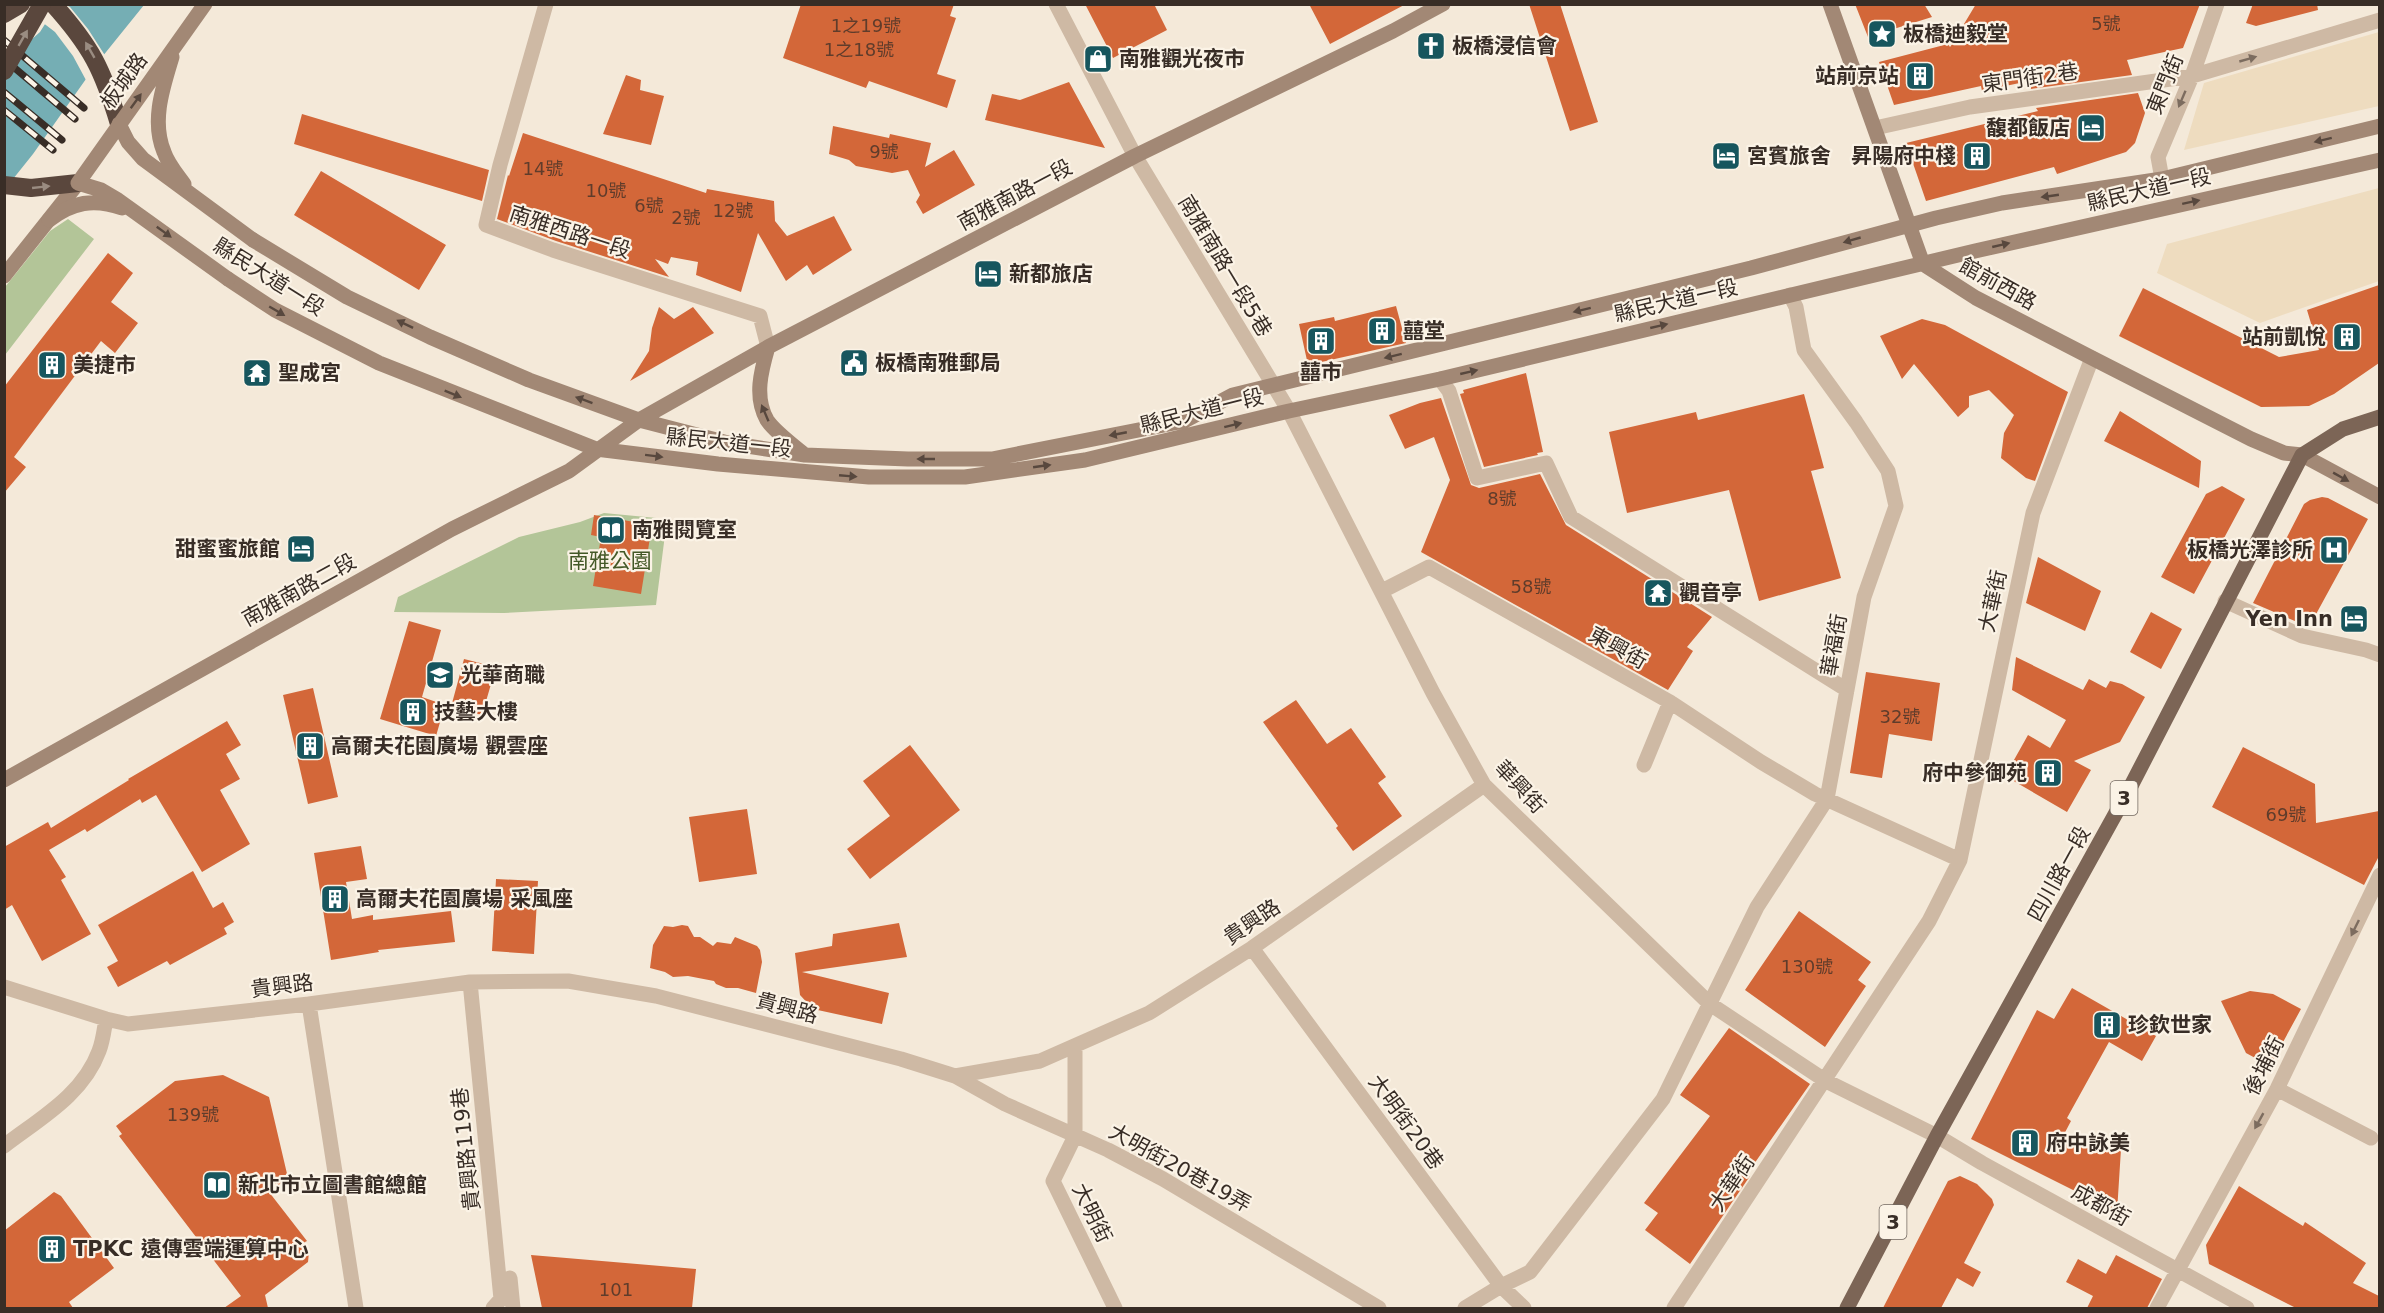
<svg xmlns="http://www.w3.org/2000/svg" width="2384" height="1313" viewBox="0 0 2384 1313" font-family="'DejaVu Sans','Noto Sans TC',sans-serif">
<style>
.green{fill:#b3c598}
.plaza{fill:#eedcbf}
.water{fill:#75aeb4}
.pier{fill:#f4e9d9}
.building{fill:#d36739}
.lines{fill:none;stroke-linecap:round;stroke-linejoin:round}
.street{stroke:#ceb9a4;stroke-width:15}
.secondary{stroke:#a28875;stroke-width:15}
.primary{stroke:#7c6556;stroke-width:15}
.highway{stroke:#5a473d;stroke-width:18}
.rail-casing{stroke:#382d26;stroke-width:7}
.rail{stroke:#fbf3e6;stroke-width:4.5;stroke-dasharray:14;stroke-linecap:butt}
.secondary-bridge{stroke:#a28875;stroke-width:15}
.highway-bridge{stroke:#5a473d;stroke-width:18}
.oneway{fill:#9a8c81}
.oneway2{fill:#7c6c5f}
.oneway3{fill:#58483e}
.labels{text-anchor:middle;dominant-baseline:central;stroke-width:4.5;stroke-linejoin:round;paint-order:stroke}
.number-label{font-size:18px;fill:#5f3c2b}
.shield{fill:#fbf3e6;stroke:#726860;stroke-width:1.5}
.shield-label{font-size:20px;font-weight:bold;fill:#382d26}
.poi-label{font-size:21px;font-weight:bold;fill:#382d26;stroke:#fbf3e6;text-anchor:start}
.street-label{font-size:21px;fill:#382d26;stroke:#fbf3e6}
.park-label{font-size:21px;fill:#445927;stroke:#fbf3e6}
</style>
<rect width="100%" height="100%" fill="#f4e9d9"/>
<path class="green" d="M68,219L94,239L5,355V287L50,231Z
M604,513L667,519L656,605L504,613L394,612L398,597L519,537L580,522Z"/>
<path class="plaza" d="M2379,32V106L2184,150L2204,83Z
M2379,188V281L2260,323L2157,273L2167,244Z"/>
<path class="water" d="M57,5H144L98,62L33,154L5,189V63L40,32Z"/>
<path class="pier" d="M53,4L66,5L70,7L88,29L106,57L87,82L73,56L55,32L42,22Z"/>
<path class="building" d="M801,4H954L950,16L956,18L937,74L956,80L947,108L869,81L866,88L783,58Z
M1085,4H1154L1167,30L1113,58Z
M1309,4H1406L1330,44Z
M1529,4H1560L1598,122L1570,131Z
M1855,4H1924L1932,17L1868,37Z
M1976,4H2200L2183,48L2127,60L2132,75L2031,89L2029,81L1982,91L1981,86L1894,105L1879,62L1948,44L1950,47L1953,43L1968,39L1964,24Z
M2253,4H2317L2318,10L2256,26L2246,23Z
M626,75L641,80L640,90L664,96L651,145L603,134Z
M1069,82L1105,148L985,120L992,94L1020,100Z
M2138,93L2145,113L2135,143L2126,152L2057,174L2054,167L1926,201L1906,143L2038,111L2036,108Z
M302,114L489,170L482,201L294,144Z
M833,126L889,138L890,134L931,143L925,167L954,150L975,185L923,214L916,202L920,195L908,170L892,173L856,166L849,160L829,154Z
M523,133L706,193L707,189L774,201L775,221L787,236L834,216L852,250L813,275L807,265L786,281L758,233L741,292L696,275L698,262L671,257L668,264L655,259L669,277L556,241L497,219L508,175L509,176Z
M321,171L446,245L419,290L294,215Z
M108,253L133,273L111,302L138,323L115,353L101,341L14,457L26,467L4,493V387Z
M2379,285V363L2334,394L2309,406L2261,407L2119,336L2143,288L2279,357L2319,350L2307,310Z
M1396,306L1406,343L1308,365L1299,324L1334,317L1335,321Z
M659,307L674,319L693,307L714,333L630,381L649,351L652,328Z
M1922,319L1945,325L2068,392L2035,481L2026,478L2001,458L2004,433L2014,415L1989,390L1969,396V407L1958,417L1914,364L1902,379L1880,336Z
M1526,373L1543,452L1537,453L1538,455L1484,467L1460,394L1464,393L1463,390Z
M1804,394L1824,468L1811,471L1841,578L1759,601L1729,490L1627,513L1609,432L1696,412L1698,420Z
M1441,398L1471,485L1479,488L1540,474L1566,525L1712,617L1687,647L1693,651L1668,690L1421,552L1450,480L1434,437L1405,449L1389,415L1420,403Z
M2120,411L2201,461L2199,488L2104,441Z
M2222,486L2245,499L2194,594L2161,577L2206,494Z
M2322,497L2328,498L2368,519L2309,627L2253,603L2304,504L2310,500Z
M594,515L652,525L641,594L593,586L601,537L591,535Z
M2038,557L2101,591L2085,631L2026,603Z
M2151,612L2182,629L2161,669L2130,652Z
M409,621L441,630L422,697L445,705L436,736L380,719Z
M2016,657L2083,690L2089,679L2106,688L2110,681L2122,684L2145,697L2120,742L2074,761L2091,770L2067,812L2005,776L2028,735L2050,748L2066,720L2012,690Z
M464,659L496,667L482,715L451,707Z
M1866,672L1940,683L1932,741L1889,734L1882,778L1850,773Z
M313,688L338,797L308,804L283,695Z
M1296,700L1327,744L1351,728L1386,777L1378,783L1402,816L1353,851L1336,828L1338,826L1263,722Z
M227,721L241,745L226,754L240,779L220,790L250,844L202,872L156,795L142,803L140,799L87,832L85,829L49,850L66,877L61,880L91,934L42,961L12,905L4,910V847L48,822L51,828L129,780L128,779Z
M910,745L960,810L870,879L847,849L890,816L863,781Z
M2243,747L2315,784L2316,823L2379,811V856L2364,885L2212,807Z
M747,809L757,874L699,882L689,817Z
M361,846L367,879L346,882L352,919L373,915V920L451,911L455,942L378,950L379,952L331,960L314,853Z
M193,871L213,908L223,902L234,922L224,928L227,934L170,965L167,961L118,987L107,967L118,961L98,925Z
M496,879L538,881L534,954L492,951Z
M1799,911L1871,962L1858,980L1866,986L1825,1047L1745,990Z
M899,923L907,957L802,972L889,993L882,1024L813,1009L800,995L795,953L832,946L833,934Z
M682,925L688,926L694,937H700L713,946L717,942L731,944L735,937L757,946L760,950L762,962L756,993L738,988H726L716,984L714,981L688,976L673,977L665,972L650,968L653,945L664,926L673,927Z
M2072,988L2156,1036L2142,1061L2109,1042L2067,1118L2071,1121L2061,1140L2121,1149L2117,1212L1971,1139L2037,1010L2054,1019Z
M2250,991L2273,994L2301,1009L2270,1066L2246,1053L2221,1001Z
M1729,1028L1810,1084L1747,1174L1750,1176L1690,1264L1645,1230L1658,1213L1644,1203L1710,1116L1680,1095Z
M223,1075L269,1097L288,1178L269,1192L307,1241L303,1243L309,1252L308,1262L265,1295L268,1308H224L241,1296L119,1136L122,1134L116,1126L175,1081Z
M1960,1176L1977,1184L1992,1199L1994,1205L1964,1263L1981,1272L1973,1287L1957,1278L1941,1308H1883L1948,1181Z
M2239,1186L2303,1226L2305,1222L2366,1263L2353,1283L2379,1296V1308H2296L2209,1264L2206,1245Z
M54,1192L61,1196L114,1268L69,1302L73,1308H4V1231Z
M531,1255L696,1269L692,1308H542Z
M2116,1255L2162,1279L2147,1308H2087L2093,1296L2066,1282L2078,1259L2106,1274Z"/>
<g class="lines">
<path class="street" d="M546,4L500,165L486,225L553,250L760,316L768,347
M1056,4L1135,156L1289,411L1433,693L1484,785L1710,1004L1826,1081L1937,1136L1982,1163L2247,1308
M1875,128L1970,107L2192,76L2380,20
M2162,179L2158,157L2192,76L2217,4
M1440,379L1449,391L1477,478L1546,463L1571,517L1847,690
M1382,591L1429,567L1670,702L1761,762L1815,794L1960,860
M2225,601L2302,636L2366,650L2380,655
M1644,765L1670,702
M1252,948L1501,1286L1465,1308
M470,982L501,1299L493,1308
M4,987L106,1019L128,1024L309,1004L470,982L568,981L656,996L901,1059L955,1076L1040,1061L1149,1013L1252,948L1484,785
M309,1004L356,1308
M1075,1046V1136L1053,1181L1115,1308
M955,1076L1005,1104L1108,1150L1163,1179L1379,1308
M2277,1089L2371,1138
M4,1146C39,1119 83,1095 99,1051C103,1041 104,1030 106,1019
M510,1278L513,1308
M1524,1308L1501,1286L1530,1272L1663,1099L1757,907L1827,799L1864,597L1896,506L1888,471L1856,422L1804,350L1796,307L1790,295
M1674,1308L1929,921L1960,860L2033,513L2092,358
M2157,1308L2277,1089L2380,875"/>
<path class="secondary" d="M1830,4L1923,264L1976,298L2092,358L2251,439L2284,453L2302,455L2380,497
M253,240L347,297L430,337L529,380L639,420L728,443L805,455L908,459H992L1184,421L1233,395L1751,268L1936,218L2002,203L2162,179L2380,126
M4,276L78,183
M228,279L275,310L379,363L596,449L718,464L869,477H965L1085,460L1289,411L1440,379L1975,251L2380,160
M768,347C761,371 754,397 767,420C774,431 794,446 805,455
M4,780L452,529L569,471L639,420L768,347L1135,156L1393,31L1443,4"/>
<path class="primary" d="M1847,1308L1937,1136L2132,784L2302,455L2343,429L2380,417"/>
<path class="highway" d="M53,4C91,46 103,70 119,124
M4,14L21,4
M4,185L31,188L78,183"/>
<g class="rail-casing">
<path id="rail" d="M4,40L84,108
M4,59L75,119
M4,92L62,140
M4,110L53,150"/>
</g>
<use href="#rail" class="rail"/>
<path class="secondary-bridge" d="M205,4L78,183L101,190L118,200L228,279
M172,57C163,87 151,121 164,152C168,164 177,174 184,184
M119,124L128,142L143,159L253,240
M49,220C72,202 94,198 122,208"/>
<path class="highway-bridge" d="M4,71L42,4"/>
</g>
<defs><path id="oneway-solid" d="M-6-.8H1V-3.2L6.5 0L1 3.2V.8H-6Z" transform="scale(1.5)"/></defs>
<g class="oneway">
<use href="#oneway-solid" transform="translate(23 38) rotate(-60)"/>
<use href="#oneway-solid" transform="translate(90 50) rotate(-120)"/>
<use href="#oneway-solid" transform="translate(41 187) rotate(-6)"/>
</g>
<g class="oneway2">
<use href="#oneway-solid" transform="translate(2248 59) rotate(-16)"/>
<use href="#oneway-solid" transform="translate(2182 99) rotate(113)"/>
<use href="#oneway-solid" transform="translate(2355 928) rotate(116)"/>
<use href="#oneway-solid" transform="translate(2259 1121) rotate(119)"/>
</g>
<g class="oneway3">
<use href="#oneway-solid" transform="translate(136 101) rotate(-54)"/>
<use href="#oneway-solid" transform="translate(2323 140) rotate(166)"/>
<use href="#oneway-solid" transform="translate(2050 196) rotate(172)"/>
<use href="#oneway-solid" transform="translate(2191 202) rotate(-12)"/>
<use href="#oneway-solid" transform="translate(164 232) rotate(36)"/>
<use href="#oneway-solid" transform="translate(1852 240) rotate(164)"/>
<use href="#oneway-solid" transform="translate(2001 245) rotate(-13)"/>
<use href="#oneway-solid" transform="translate(1582 310) rotate(166)"/>
<use href="#oneway-solid" transform="translate(277 311) rotate(30)"/>
<use href="#oneway-solid" transform="translate(405 324) rotate(-154)"/>
<use href="#oneway-solid" transform="translate(1659 326) rotate(-13)"/>
<use href="#oneway-solid" transform="translate(1393 356) rotate(166)"/>
<use href="#oneway-solid" transform="translate(1469 372) rotate(-13)"/>
<use href="#oneway-solid" transform="translate(453 394) rotate(22)"/>
<use href="#oneway-solid" transform="translate(584 400) rotate(-160)"/>
<use href="#oneway-solid" transform="translate(765 413) rotate(-113)"/>
<use href="#oneway-solid" transform="translate(1233 425) rotate(-14)"/>
<use href="#oneway-solid" transform="translate(1118 434) rotate(169)"/>
<use href="#oneway-solid" transform="translate(654 456) rotate(7)"/>
<use href="#oneway-solid" transform="translate(926 459) rotate(180)"/>
<use href="#oneway-solid" transform="translate(1042 466) rotate(-8)"/>
<use href="#oneway-solid" transform="translate(848 476) rotate(5)"/>
<use href="#oneway-solid" transform="translate(2341 477) rotate(29)"/>
</g>
<defs>
<g id="sight-square" transform="scale(1.5)"><rect x="-9" y="-9" width="18" height="18" rx="4" fill="#17565e" stroke="#fbf3e6"/><path d="M0-6L1.8-2.2L6-1.7L2.9 1.2L3.7 5.4L0 3.3L-3.7 5.4L-2.9 1.2L-6-1.7L-1.8-2.2Z" fill="#fff"/></g>
<g id="church-square" transform="scale(1.5)"><rect x="-9" y="-9" width="18" height="18" rx="4" fill="#17565e" stroke="#fbf3e6"/><path d="M-1.2-6h2.4v3.5h3.3v2.4h-3.3V6h-2.4V-.1h-3.3v-2.4h3.3Z" fill="#fff"/></g>
<g id="shop-square" transform="scale(1.5)"><rect x="-9" y="-9" width="18" height="18" rx="4" fill="#17565e" stroke="#fbf3e6"/><path d="M-5-2.5h2.3a2.7 3.5 0 0 1 5.4 0H5L5.5 6h-11ZM-1.5-2.5h3a1.5 2.3 0 0 0-3 0Z" fill="#fff"/></g>
<g id="building-square" transform="scale(1.5)"><rect x="-9" y="-9" width="18" height="18" rx="4" fill="#17565e" stroke="#fbf3e6"/><path d="M-4-6H4V6H1V3H-1V6H-4ZM-2.5-4.3h1.7v1.8h-1.7ZM.8-4.3h1.7v1.8H.8ZM-2.5-1h1.7V.8h-1.7ZM.8-1h1.7V.8H.8Z" fill="#fff"/></g>
<g id="hotel-square" transform="scale(1.5)"><rect x="-9" y="-9" width="18" height="18" rx="4" fill="#17565e" stroke="#fbf3e6"/><path d="M-6-4.5h1.5V1H6V5H4.5V3h-9V5H-6ZM-4 0a1.8 1.8 0 1 1 3.6 0ZM.5 0V-2.5h3Q6-2.5 6 0Z" fill="#fff"/></g>
<g id="civic-square" transform="scale(1.5)"><rect x="-9" y="-9" width="18" height="18" rx="4" fill="#17565e" stroke="#fbf3e6"/><path d="M-.6-6.5H3V-4.5H.6V-3L4-1V1h2V6H-6V1h2V-1L-.6-3ZM-1.2 2.5V6h2.4V2.5Z" fill="#fff"/></g>
<g id="temple-square" transform="scale(1.5)"><rect x="-9" y="-9" width="18" height="18" rx="4" fill="#17565e" stroke="#fbf3e6"/><path d="M0-6L5-2H3V0L6.5 2.5H4V6H1.5V3h-3V6H-4V2.5H-6.5L-3 0V-2H-5Z" fill="#fff"/></g>
<g id="library-square" transform="scale(1.5)"><rect x="-9" y="-9" width="18" height="18" rx="4" fill="#17565e" stroke="#fbf3e6"/><path d="M-6-4Q-3-5.5-.7-3.5V5Q-3 3-6 4ZM6-4Q3-5.5 .7-3.5V5Q3 3 6 4Z" fill="#fff"/></g>
<g id="hospital-square" transform="scale(1.5)"><rect x="-9" y="-9" width="18" height="18" rx="4" fill="#17565e" stroke="#fbf3e6"/><path d="M-5-5h3v3.5h4V-5h3V5h-3V1.5h-4V5h-3Z" fill="#fff"/></g>
<g id="school-square" transform="scale(1.5)"><rect x="-9" y="-9" width="18" height="18" rx="4" fill="#17565e" stroke="#fbf3e6"/><path d="M0-5L7-2L0 1L-7-2ZM-4 1L0 2.5L4 1V4Q0 6-4 4Z" fill="#fff"/></g>
</defs>
<g fill-rule="evenodd">
<use href="#sight-square" x="1882" y="34"/>
<use href="#church-square" x="1431" y="46"/>
<use href="#shop-square" x="1098" y="59"/>
<use href="#building-square" x="1920" y="76"/>
<use href="#hotel-square" x="2091" y="128"/>
<use href="#hotel-square" x="1726" y="156"/>
<use href="#building-square" x="1977" y="156"/>
<use href="#hotel-square" x="988" y="274"/>
<use href="#building-square" x="1382" y="331"/>
<use href="#building-square" x="2347" y="337"/>
<use href="#building-square" x="1321" y="341"/>
<use href="#civic-square" x="854" y="363"/>
<use href="#building-square" x="52" y="365"/>
<use href="#temple-square" x="257" y="373"/>
<use href="#library-square" x="611" y="530"/>
<use href="#hotel-square" x="301" y="549"/>
<use href="#hospital-square" x="2334" y="550"/>
<use href="#temple-square" x="1658" y="593"/>
<use href="#hotel-square" x="2354" y="619"/>
<use href="#school-square" x="440" y="675"/>
<use href="#building-square" x="413" y="712"/>
<use href="#building-square" x="310" y="746"/>
<use href="#building-square" x="2048" y="773"/>
<use href="#building-square" x="335" y="899"/>
<use href="#building-square" x="2107" y="1025"/>
<use href="#building-square" x="2025" y="1143"/>
<use href="#library-square" x="217" y="1185"/>
<use href="#building-square" x="52" y="1249"/>
</g>
<g class="labels">
<g class="number-label">
<text x="2106" y="23">5號</text>
<text x="866" y="25">1之19號</text>
<text x="859" y="49">1之18號</text>
<text x="884" y="151">9號</text>
<text x="543" y="168">14號</text>
<text x="606" y="190">10號</text>
<text x="649" y="205">6號</text>
<text x="733" y="210">12號</text>
<text x="686" y="217">2號</text>
<text x="1502" y="498">8號</text>
<text x="1531" y="586">58號</text>
<text x="1900" y="716">32號</text>
<text x="2286" y="814">69號</text>
<text x="1807" y="966">130號</text>
<text x="193" y="1114">139號</text>
<text x="616" y="1289">101</text>
</g>
<g class="shield">
<rect x="2110.5" y="781" width="27" height="34" rx="4.5"/>
<rect x="1879.5" y="1205" width="27" height="34" rx="4.5"/>
</g>
<g class="shield-label">
<text x="2124" y="798">3</text>
<text x="1893" y="1222">3</text>
</g>
<g class="poi-label">
<text x="1903" y="34">板橋迪毅堂</text>
<text x="1452" y="46">板橋浸信會</text>
<text x="1119" y="59">南雅觀光夜市</text>
<text x="1899" y="76" text-anchor="end">站前京站</text>
<text x="2070" y="128" text-anchor="end">馥都飯店</text>
<text x="1747" y="156">宮賓旅舍</text>
<text x="1956" y="156" text-anchor="end">昇陽府中棧</text>
<text x="1009" y="274">新都旅店</text>
<text x="1403" y="331">囍堂</text>
<text x="2326" y="337" text-anchor="end">站前凱悅</text>
<text x="875" y="363">板橋南雅郵局</text>
<text x="73" y="365">美捷市</text>
<text x="1321" y="372" text-anchor="middle">囍市</text>
<text x="278" y="373">聖成宮</text>
<text x="632" y="530">南雅閱覽室</text>
<text x="280" y="549" text-anchor="end">甜蜜蜜旅館</text>
<text x="2313" y="550" text-anchor="end">板橋光澤診所</text>
<text x="1679" y="593">觀音亭</text>
<text x="2333" y="619" text-anchor="end">Yen Inn</text>
<text x="461" y="675">光華商職</text>
<text x="434" y="712">技藝大樓</text>
<text x="331" y="746">高爾夫花園廣場 觀雲座</text>
<text x="2027" y="773" text-anchor="end">府中參御苑</text>
<text x="356" y="899">高爾夫花園廣場 采風座</text>
<text x="2128" y="1025">珍欽世家</text>
<text x="2046" y="1143">府中詠美</text>
<text x="238" y="1185">新北市立圖書館總館</text>
<text x="73" y="1249">TPKC 遠傳雲端運算中心</text>
</g>
<g class="street-label">
<text transform="translate(2030 78) rotate(-8)">東門街2巷</text>
<text transform="translate(124 81) rotate(-54)">板城路</text>
<text transform="translate(2165 84) rotate(-68)">東門街</text>
<text transform="translate(2149 190) rotate(-13)">縣民大道一段</text>
<text transform="translate(1015 195) rotate(-28)">南雅南路一段</text>
<text transform="translate(570 232) rotate(18)">南雅西路一段</text>
<text transform="translate(1225 266) rotate(59)">南雅南路一段5巷</text>
<text transform="translate(269 277) rotate(32)">縣民大道一段</text>
<text transform="translate(1998 284) rotate(29)">館前西路</text>
<text transform="translate(1676 301) rotate(-13)">縣民大道一段</text>
<text transform="translate(1202 411) rotate(-14)">縣民大道一段</text>
<text transform="translate(729 443) rotate(6)">縣民大道一段</text>
<text transform="translate(299 590) rotate(-29)">南雅南路二段</text>
<text transform="translate(1993 601) rotate(-78)">大華街</text>
<text transform="translate(1834 645) rotate(-80)">華福街</text>
<text transform="translate(1618 648) rotate(29)">東興街</text>
<text transform="translate(1520 787) rotate(47)">華興街</text>
<text transform="translate(2059 874) rotate(-61)">四川路一段</text>
<text transform="translate(1252 922) rotate(-34)">貴興路</text>
<text transform="translate(282 986) rotate(-7)">貴興路</text>
<text transform="translate(787 1008) rotate(15)">貴興路</text>
<text transform="translate(2264 1066) rotate(-63)">後埔街</text>
<text transform="translate(1406 1122) rotate(54)">大明街20巷</text>
<text transform="translate(466 1149) rotate(-96)">貴興路119巷</text>
<text transform="translate(1180 1168) rotate(29)">大明街20巷19弄</text>
<text transform="translate(1732 1183) rotate(-56)">大華街</text>
<text transform="translate(2101 1205) rotate(29)">成都街</text>
<text transform="translate(1092 1213) rotate(64)">大明街</text>
</g>
<g class="park-label">
<text x="610" y="561">南雅公園</text>
</g>
</g>
<rect width="2384" height="1313" fill="none" stroke="#382d26" stroke-width="12"/>
</svg>
